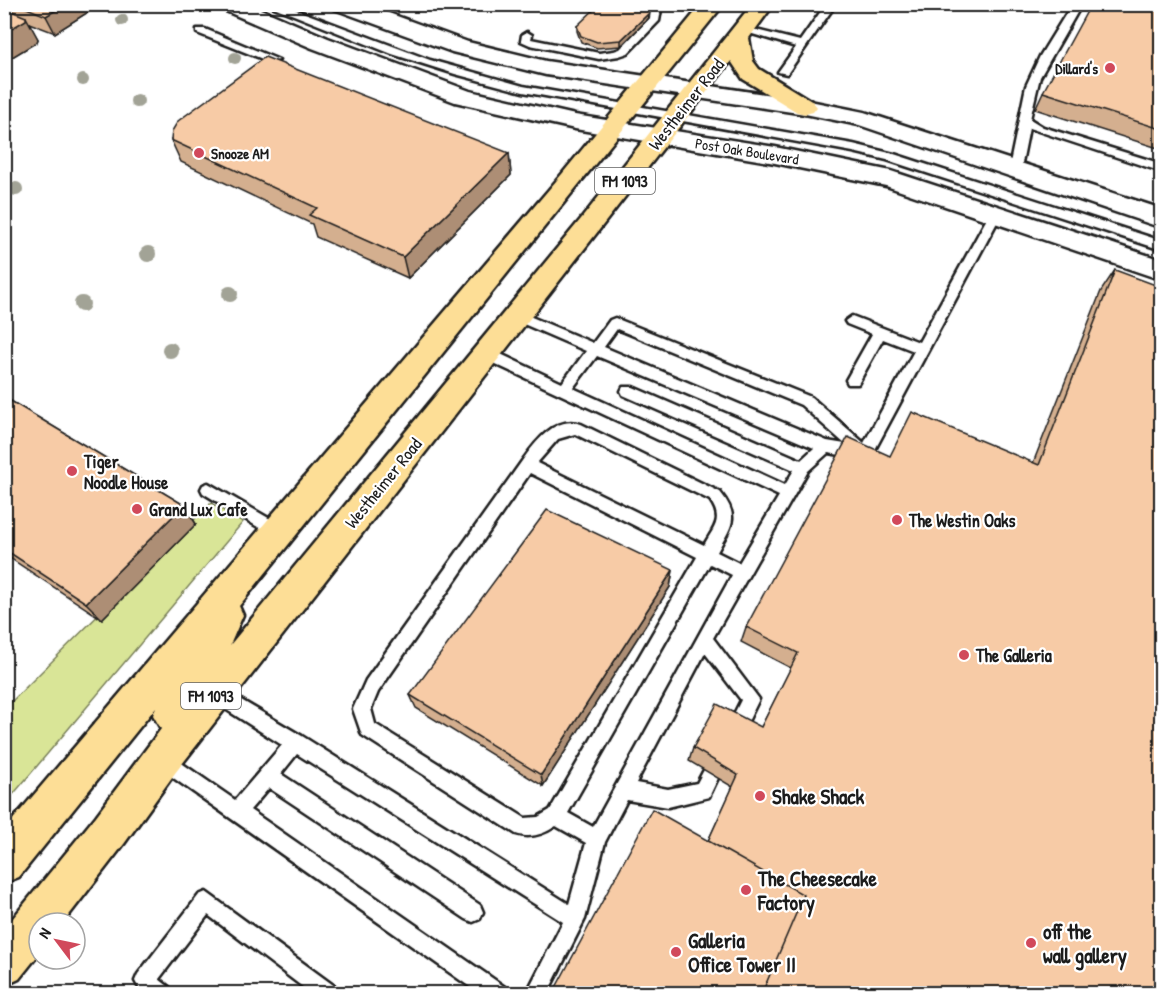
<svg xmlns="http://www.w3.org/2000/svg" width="1166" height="998" viewBox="0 0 1166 998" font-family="'Patrick Hand',sans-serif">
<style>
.green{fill:#d9e597;stroke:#7a805a;stroke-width:1.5}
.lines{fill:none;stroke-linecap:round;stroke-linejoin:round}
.service-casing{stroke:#1c1c1c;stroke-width:5}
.secondary-casing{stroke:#1c1c1c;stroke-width:5}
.primary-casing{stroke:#1c1c1c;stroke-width:5}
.service{fill:#fff;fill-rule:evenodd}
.secondary{fill:#fff;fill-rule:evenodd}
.primary{fill:#fdde96;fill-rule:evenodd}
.tree{fill:#a2a396}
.wall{fill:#d4af8f;stroke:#1c1c1c;stroke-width:1.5}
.shaded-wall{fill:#ad8e74;stroke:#1c1c1c;stroke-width:1.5}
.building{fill:#f7cba6;stroke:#1c1c1c;stroke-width:1.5}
.poi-dot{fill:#d1495b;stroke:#fff;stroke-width:2}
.labels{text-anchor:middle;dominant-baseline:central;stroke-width:4.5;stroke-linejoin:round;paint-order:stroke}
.far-poi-label{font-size:15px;font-weight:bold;fill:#1c1c1c;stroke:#fff;text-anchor:end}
.far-street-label{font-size:15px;fill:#1c1c1c;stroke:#fff}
.shield{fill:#fff;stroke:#606060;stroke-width:1.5}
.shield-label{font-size:16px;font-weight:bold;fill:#1c1c1c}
.street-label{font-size:18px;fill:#1c1c1c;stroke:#fff}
.poi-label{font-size:18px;font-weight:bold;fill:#1c1c1c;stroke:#fff;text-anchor:start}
.near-poi-label{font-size:21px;font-weight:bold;fill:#1c1c1c;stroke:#fff;text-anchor:start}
</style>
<rect width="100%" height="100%" fill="#fff"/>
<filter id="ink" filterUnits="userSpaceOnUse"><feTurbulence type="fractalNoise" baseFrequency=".0167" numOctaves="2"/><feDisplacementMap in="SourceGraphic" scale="12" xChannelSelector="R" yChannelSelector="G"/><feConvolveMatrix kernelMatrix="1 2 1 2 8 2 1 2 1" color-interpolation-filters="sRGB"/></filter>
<g filter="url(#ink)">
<path class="green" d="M211,503L243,522L5,804V708Z"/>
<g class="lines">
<g class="service-casing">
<path id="service" d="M266,4H281L430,60L523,86L853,144L894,154L1162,241V250L887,160L853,152L523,92L455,74L392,54Z
M652,4H662L659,21L628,53L619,56L599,59L530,45L521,41L522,35L527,32L532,35L531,39L599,53L614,51L620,49L650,18Z
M826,4H836L787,74L778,72L796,47L739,30L744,27L800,41Z
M1072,4H1082L1040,77L1030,119L1043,127L1162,164V172L1029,128L1021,168L1015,172L1009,168L1026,86L1040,56Z
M197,29H205L279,60L270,62L197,33Z
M996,209L1002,213L871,457L866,459L828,453L808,471L713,638L759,699L741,736L735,739L729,736L726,730L741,700L705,653L636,783L668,789L697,783L705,768L711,765L717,768L720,774L709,797L668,807L627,800L605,842L585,919L547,994H526L563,922L297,754L281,774L480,905L483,912L480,919L473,922L466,919L269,788L250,810L505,987L508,994H480L155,765L152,759L155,753L161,750L167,753L235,800L282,745L208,698L205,692L208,686L214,684L302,736L569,904L586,843L556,826C544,834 531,839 516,834L362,735L353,709L366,680L522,461C535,443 555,415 581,424L720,492C741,518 731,526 717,552L739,563L779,496L482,358L480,354L482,350H492L562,383L586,351L512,319L510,316L512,313H522L593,343L610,320L615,318L811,397L864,443L914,351L883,339L858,384H848L846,380L872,334L847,324L845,321L852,316L919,342L990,213ZM617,329L801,405L845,444L827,441L604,347ZM597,356L814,448L801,460L633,387H623L621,391L623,395L794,470L785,485L573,388ZM575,434L710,500C724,520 714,527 704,545L537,463L558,439ZM530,473L697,557L550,810L538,817L525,818L375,724L371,709L378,692ZM710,564L732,575L593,827L568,813Z
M208,483L284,527L287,532L284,537L279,539L274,537L203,493L201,489L203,485Z
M206,892L336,987L339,994H312L208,915L159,979L169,987L172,994C156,994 142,997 135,981L138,974L199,895Z"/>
</g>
<g class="secondary-casing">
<path id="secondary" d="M219,4H249L328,38L470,91L575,115L775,147L891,171L1162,260V280L886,186L775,163L575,129L455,102L312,48L221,9Z
M332,4H364L468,42L546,61L805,100L864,112L1162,209V228L859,125L805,114L546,75L452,52L334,9Z"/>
</g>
<g class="primary-casing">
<path id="primary" d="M702,4H724L239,606L243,615L230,645L581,219L752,4H774L749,38L753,61L759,69L813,102L817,107L813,112L805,114L797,112L743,79L731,61L175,773L124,844L63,923H39V954L19,979L4,986V929L96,816L161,729L153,715L156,707L19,877L4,883V830L562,174Z"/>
</g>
<use href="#service" class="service"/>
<use href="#secondary" class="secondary"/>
<use href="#primary" class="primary"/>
</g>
<g class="tree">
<circle cx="122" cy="20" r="6"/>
<circle cx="235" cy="58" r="6"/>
<circle cx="83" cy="80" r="6"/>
<circle cx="137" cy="101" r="7"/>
<circle cx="16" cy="189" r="7"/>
<circle cx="148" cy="254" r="8"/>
<circle cx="230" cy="294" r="8"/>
<circle cx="82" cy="304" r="8"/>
<circle cx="170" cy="350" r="8"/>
</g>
<path class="wall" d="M4,4H101L55,33L29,23L38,39L37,42L4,62Z
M1161,7V149L1035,109L1043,92Z
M648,19L621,46L597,48L581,42L577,31V26Z
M171,140L509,153L511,175L408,278L316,237L312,224L181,162Z
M1115,270L1161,993L708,841L733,787L689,761L693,748L761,727L791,668L741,642L746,627L890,456L1033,463L1101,291Z
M4,397L184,505L196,524L102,619L4,554Z
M673,570L670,587L543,786L416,708L410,695Z"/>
<path class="shaded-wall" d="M66,4H101L55,33L46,16Z
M649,13L648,19L621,46V40Z
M26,17L38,39L37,42L4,62V33Z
M509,153L511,175L408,278L403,257Z
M184,505L196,524L102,619L86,603Z
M673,570L670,587L543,786L541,775Z"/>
<path class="building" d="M17,4H66L46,16Z
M600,4H647L649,13L621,40L597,42L581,36L577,26Z
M1091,4H1152L1161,7V129L1043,92Z
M4,8L26,17V20L4,33Z
M265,57L509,153L403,257L309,215L317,208L171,140L172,131L178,121Z
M1115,270L1161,287V993H762L804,895L708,841L738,775L693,748L717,704L761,727L798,653L746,627L848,437L890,456L912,412L1039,465Z
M4,397L184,505L86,603L4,549Z
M547,510L673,570L541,775L410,695Z
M652,809L804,895L762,993H553Z"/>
</g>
<g class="poi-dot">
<circle cx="1110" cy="68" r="6"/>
<circle cx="199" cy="153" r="6"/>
<circle cx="72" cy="471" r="6"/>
<circle cx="137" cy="509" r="6"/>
<circle cx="897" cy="520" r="6"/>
<circle cx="964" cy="655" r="6"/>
<circle cx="760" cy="796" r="6"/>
<circle cx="746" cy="890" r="6"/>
<circle cx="1031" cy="943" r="6"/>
<circle cx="676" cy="952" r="6"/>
</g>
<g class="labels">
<g class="far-poi-label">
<text x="1098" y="68">Dillard's</text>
<text x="211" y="153" text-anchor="start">Snooze AM</text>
</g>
<g class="far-street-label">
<text transform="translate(747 151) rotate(9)">Post Oak Boulevard</text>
</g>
<g class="shield">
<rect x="595" y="168" width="60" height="26" rx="4.5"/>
<rect x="181" y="683" width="60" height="26" rx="4.5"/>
</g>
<g class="shield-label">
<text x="625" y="181">FM 1093</text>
<text x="211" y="696">FM 1093</text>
</g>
<g class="street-label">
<text transform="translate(686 104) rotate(-52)">Westheimer Road</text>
<text transform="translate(383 483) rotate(-51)">Westheimer Road</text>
</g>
<g class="poi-label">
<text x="84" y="461">Tiger<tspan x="84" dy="21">Noodle House</tspan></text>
<text x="149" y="509">Grand Lux Cafe</text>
<text x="909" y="520">The Westin Oaks</text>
<text x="976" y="655">The Galleria</text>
</g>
<g class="near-poi-label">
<text x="772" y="796">Shake Shack</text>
<text x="758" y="878">The Cheesecake<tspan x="758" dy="24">Factory</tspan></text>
<text x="1043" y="931">off the<tspan x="1043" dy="24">wall gallery</tspan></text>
<text x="688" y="940">Galleria<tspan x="688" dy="24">Office Tower II</tspan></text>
</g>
</g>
<rect width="1166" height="998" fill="none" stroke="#fff" stroke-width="24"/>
<rect x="12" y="12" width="1142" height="974" fill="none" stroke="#1c1c1c" stroke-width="2" filter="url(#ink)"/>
<g transform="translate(57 941) rotate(302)"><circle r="28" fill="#ffffff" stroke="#a4a4a4" stroke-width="1.5"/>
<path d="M0-4.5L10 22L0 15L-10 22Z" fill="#d1495b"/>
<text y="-9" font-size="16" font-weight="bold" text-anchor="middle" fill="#1c1c1c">N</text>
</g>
</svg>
